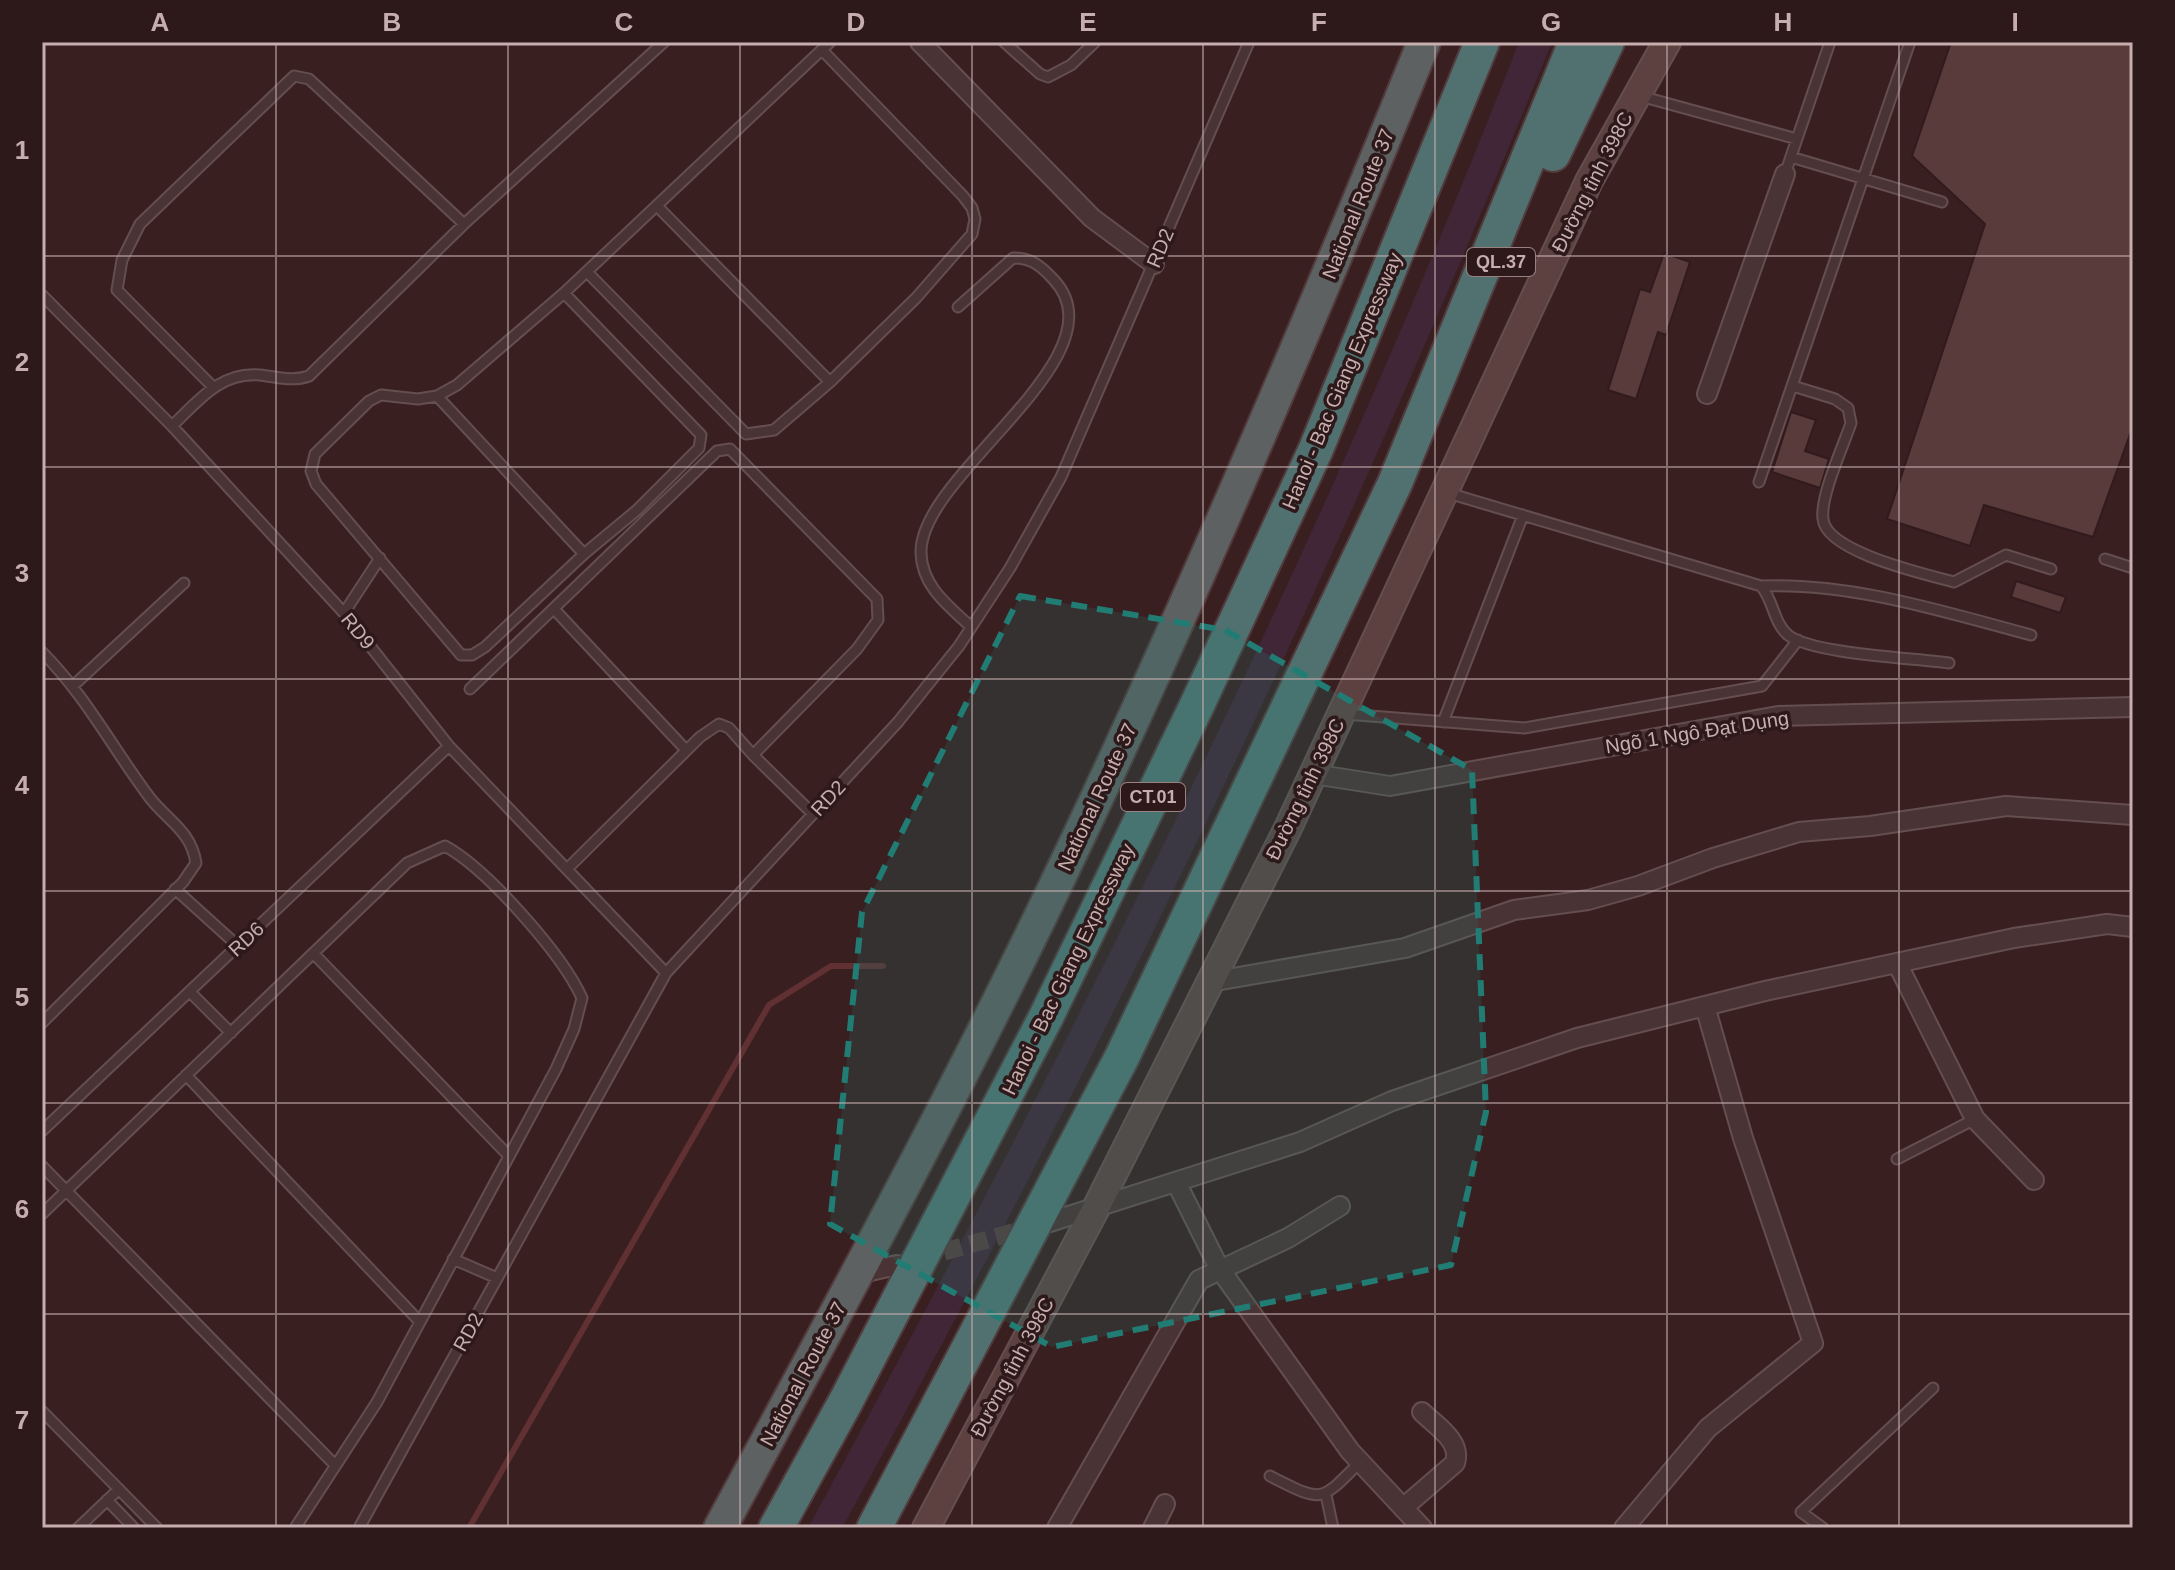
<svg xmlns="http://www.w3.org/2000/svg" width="2175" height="1570" viewBox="0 0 2175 1570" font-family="Arial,sans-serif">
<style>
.green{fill:#412637}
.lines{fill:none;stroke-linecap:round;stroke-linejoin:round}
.stream{stroke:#603032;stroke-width:6}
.building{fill:#5a3b3c;stroke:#311b1c;stroke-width:2}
.minor-tunnel{stroke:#563c3d;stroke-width:18;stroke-dasharray:18 9;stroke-linecap:butt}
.service-casing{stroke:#654e4e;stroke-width:13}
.minor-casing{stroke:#654e4e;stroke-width:22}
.secondary-casing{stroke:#654e4e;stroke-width:30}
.trunk-casing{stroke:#523b3c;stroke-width:36}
.motorway-casing{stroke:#523b3c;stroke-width:38}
.service{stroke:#4a3334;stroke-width:9}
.minor{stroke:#4a3334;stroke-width:18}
.secondary{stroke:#5d4141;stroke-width:26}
.trunk{stroke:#5d6161;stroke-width:32}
.motorway{stroke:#507170;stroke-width:34}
.marked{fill:#217c74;fill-opacity:0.2;stroke:#217c74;stroke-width:6;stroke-dasharray:16 10;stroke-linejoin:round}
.grid{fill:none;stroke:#c7aeae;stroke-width:2;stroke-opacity:0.55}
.labels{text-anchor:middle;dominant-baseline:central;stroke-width:7;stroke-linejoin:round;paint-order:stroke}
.shield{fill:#2e191a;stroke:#998182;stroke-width:2}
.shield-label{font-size:18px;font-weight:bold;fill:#c7aeae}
.street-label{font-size:20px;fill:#c7aeae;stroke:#2e191a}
.neatline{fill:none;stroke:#c7aeae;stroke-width:3}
.grid-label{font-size:26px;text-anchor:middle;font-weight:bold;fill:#c7aeae}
</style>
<rect width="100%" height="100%" fill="#3a1f21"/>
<path class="green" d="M1519,42H1552C1345,551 1108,1047 842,1528H808C1070,1047 1320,553 1519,42Z"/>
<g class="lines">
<path class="stream" d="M469,1528L769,1005L831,966H883"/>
</g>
<path class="building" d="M1951,42H2133V426L2093,537L1984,505L1970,546L1887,519L1985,224L1912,156Z
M1664,253L1690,262L1666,335L1658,332L1636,399L1608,390L1640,289L1650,292Z
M1791,412L1816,420L1805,451L1829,459L1820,488L1772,472Z
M2016,581L2066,597L2060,613L2011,597Z"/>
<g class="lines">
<path class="minor-tunnel" d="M918,1259L1032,1227"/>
<g class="service-casing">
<path id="service" d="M1004,42L1040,74L1048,77L1071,65L1095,42
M1640,96L1797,139
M1791,157L1942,202
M1785,174L1830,42
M657,206L830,382
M587,272L746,434L774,430L830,382L916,298L972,234L975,219L972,208L963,196L822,50
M564,293L701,435L699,448L637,510L584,554L485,647L472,655H461L316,484L311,471L315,454L369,401L381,395L418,399L437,396L457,385L564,293L830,42
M42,295L172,426L344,613L449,746L666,973
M958,307L1013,258C1032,258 1041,266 1054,280C1125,357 919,474 921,553C922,587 949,606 971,627
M1793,386L1835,399L1848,408L1851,423C1843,447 1820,496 1823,519C1826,552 1925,574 1954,582L2006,555L2051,569
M213,387L117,290L122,260L140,224L294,76L309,79L321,90L464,224
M437,396L584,554
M172,426C198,401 221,371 260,375C278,377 292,382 309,376L464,224L664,42
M1759,482L1910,42
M1448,493L1761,586C1774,601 1773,622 1788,635C1812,654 1914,658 1949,663
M2105,559L2133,568
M1761,586C1851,582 1945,612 2031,635
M554,609L686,750
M344,613L380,558
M42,652C86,696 113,749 150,798C168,821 191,831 196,863L183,882L42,1023
M74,685L184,583
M470,689L717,451L730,449L877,599L878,620L857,649L753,755L813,814
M1345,714L1524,728L1762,686L1798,640
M1443,722L1523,515
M567,869L700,737L719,724L729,728L753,755
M175,889L238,946
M314,954L509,1156
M190,992L231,1033
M186,1075L420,1322
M42,1131L449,746
M1897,1159L1975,1119
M42,1166L335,1465
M42,1214L407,863L445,846C487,869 562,954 582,998L574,1029L556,1069L377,1402L295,1528
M453,1259L497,1278
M42,1411L157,1528
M1270,1476C1322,1502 1319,1504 1360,1462
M1326,1495L1333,1528
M107,1500L134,1528
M78,1528L119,1489
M359,1528L666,973L898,722L959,646L1010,568L1061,477L1249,42
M1823,1528L1801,1512L1933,1388"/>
</g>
<g class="minor-casing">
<path id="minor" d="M920,42L1092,218L1154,264
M1707,394L1785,174
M1313,774L1390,786L1778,716L2133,707
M1897,963L1975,1119L2034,1180
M1210,982L1405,948L1514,910L1588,900L1638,886L1713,858L1799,832L1870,826L2006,806L2133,815
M1177,1184L1219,1268L1274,1345L1350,1451L1422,1528
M1050,1222L1300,1142L1392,1101L1577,1038L1765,991L2014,938L2107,924L2133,927
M857,1274L897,1265
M1403,1508L1455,1463C1462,1441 1436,1426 1422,1412
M1057,1528L1199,1280L1288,1238L1340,1206
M1153,1528L1165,1504
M1624,1528L1708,1428L1813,1343L1743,1138L1705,1006"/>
</g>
<g class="secondary-casing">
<path id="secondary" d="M926,1528L1095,1210L1288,828L1589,181L1667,42"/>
</g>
<g class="trunk-casing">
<path id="trunk" d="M720,1528C843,1300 968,1072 1078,838C1202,576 1315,310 1424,42"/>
</g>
<g class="motorway-casing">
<path id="motorway" d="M1553,154L1607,42
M776,1528L846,1401L1046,1017L1198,703L1316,449L1482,42
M874,1528L1122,1057L1395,483L1576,42"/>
</g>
<use href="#service" class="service"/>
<use href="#minor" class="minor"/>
<use href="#secondary" class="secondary"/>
<use href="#trunk" class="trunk"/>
<use href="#motorway" class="motorway"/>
</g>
<path class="marked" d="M1020,596L1225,630L1472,770L1486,1112L1451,1265L1052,1347L830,1224L862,912Z"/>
<path class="grid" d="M276,42V1528M508,42V1528M740,42V1528M972,42V1528M1203,42V1528M1435,42V1528M1667,42V1528M1899,42V1528M42,256H2133M42,467H2133M42,679H2133M42,891H2133M42,1103H2133M42,1314H2133"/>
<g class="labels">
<g class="shield">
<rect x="1467" y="248" width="68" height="28" rx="6"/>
<rect x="1121" y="783" width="64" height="28" rx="6"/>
</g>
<g class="shield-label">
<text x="1501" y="262">QL.37</text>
<text x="1153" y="797">CT.01</text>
</g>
<g class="street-label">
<text transform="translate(1592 182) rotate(-63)">Đường tỉnh 398C</text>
<text transform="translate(1358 204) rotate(-68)">National Route 37</text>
<text transform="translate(1160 248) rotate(-67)">RD2</text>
<text transform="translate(1342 381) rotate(-67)">Hanoi - Bac Giang Expressway</text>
<text transform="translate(358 631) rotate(51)">RD9</text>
<text transform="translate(1697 732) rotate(-9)">Ngõ 1 Ngô Đạt Dụng</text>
<text transform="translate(1305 789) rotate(-64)">Đường tỉnh 398C</text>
<text transform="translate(1097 797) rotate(-65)">National Route 37</text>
<text transform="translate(828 798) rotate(-47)">RD2</text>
<text transform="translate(246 939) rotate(-43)">RD6</text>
<text transform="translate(1068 969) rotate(-64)">Hanoi - Bac Giang Expressway</text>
<text transform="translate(468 1332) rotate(-61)">RD2</text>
<text transform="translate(1012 1367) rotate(-62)">Đường tỉnh 398C</text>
<text transform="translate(803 1374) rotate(-62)">National Route 37</text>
</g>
</g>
<rect width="2175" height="1570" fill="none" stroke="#2e191a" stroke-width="88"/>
<rect x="44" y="44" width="2087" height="1482" class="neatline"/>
<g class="grid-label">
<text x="160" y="31">A</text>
<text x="392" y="31">B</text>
<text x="624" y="31">C</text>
<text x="856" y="31">D</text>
<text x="1088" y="31">E</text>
<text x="1319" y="31">F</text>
<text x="1551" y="31">G</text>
<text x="1783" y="31">H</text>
<text x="2015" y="31">I</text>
<text x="22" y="159">1</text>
<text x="22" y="371">2</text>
<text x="22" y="582">3</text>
<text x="22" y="794">4</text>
<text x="22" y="1006">5</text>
<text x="22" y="1218">6</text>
<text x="22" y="1429">7</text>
</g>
</svg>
